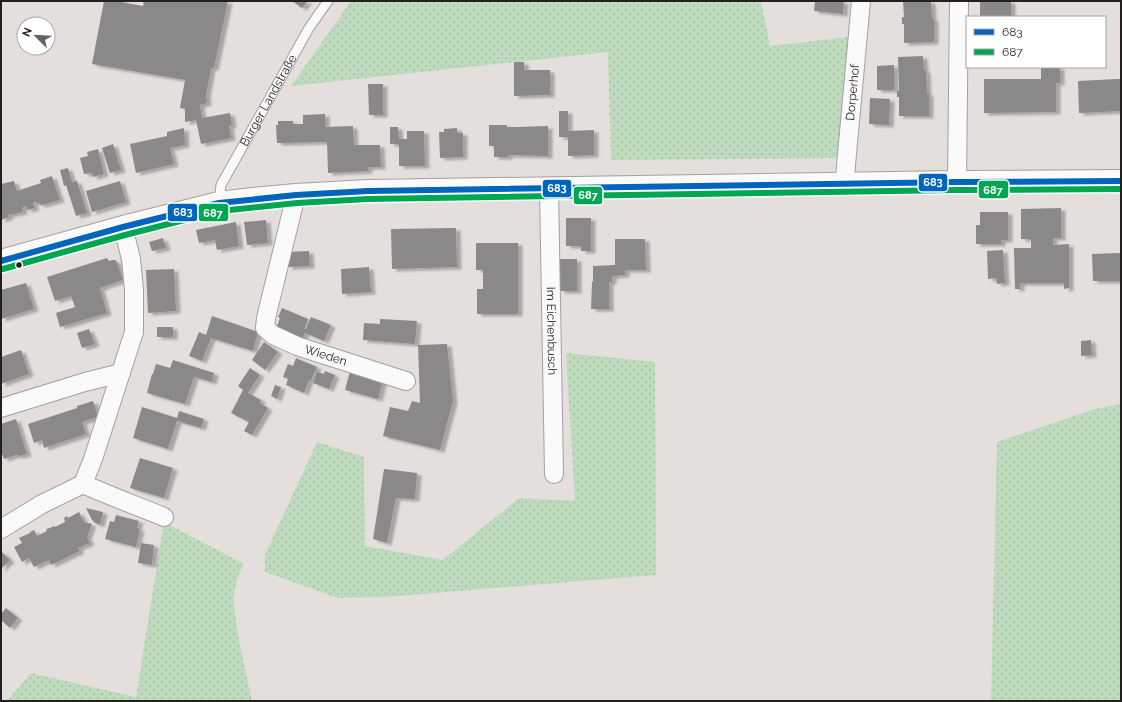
<svg xmlns="http://www.w3.org/2000/svg" width="1122" height="702" viewBox="0 0 1122 702" font-family="Raleway,sans-serif">
<style>
.grass{fill:url(#grass-dots)}
.building{fill:#8a8888;filter:url(#shadow)}
.lines{fill:none;stroke-linecap:round;stroke-linejoin:round}
.service-casing{stroke:#a4a09e;stroke-width:11}
.minor-casing{stroke:#a4a09e;stroke-width:20}
.secondary-casing{stroke:#a4a09e;stroke-width:24}
.service{stroke:#fbfafa;stroke-width:9}
.minor{stroke:#fbfafa;stroke-width:18}
.secondary{stroke:#fbfafa;stroke-width:22}
.bus-1-casing{stroke:#fff;stroke-width:9}
.bus-2-casing{stroke:#fff;stroke-width:9}
.bus-1{stroke:#0065bd;stroke-width:6}
.bus-2{stroke:#00a651;stroke-width:6}
.bus-dot{fill:#221f1d;stroke:#fff;stroke-width:1.5}
.labels{text-anchor:middle;dominant-baseline:central;stroke-width:4;stroke-linejoin:round;paint-order:stroke}
.street-label{font-size:12px;fill:#221f1d;stroke:#fff}
.line-badge{stroke:#fff;stroke-width:1.5}
.badge-label{font-size:11px;text-anchor:middle;font-weight:bold;fill:#fff}
</style>
<defs>
<pattern id="grass-dots" width="8" height="8" patternUnits="userSpaceOnUse"><rect width="8" height="8" fill="#bedbbe"/><path d="M2 2h.1M6 6h.1" fill="none" stroke="#a3bca3" stroke-width="1.8" stroke-linecap="round"/></pattern>
<filter id="shadow"><feDropShadow dx="4.5" dy="2.5" stdDeviation="1" flood-color="#0004"/></filter>
</defs>
<rect width="100%" height="100%" fill="#e4dfdc"/>
<path class="grass" d="M351,1H761L770,46L849,37L838,158L611,160L608,52L291,86Z
M566,353L655,362L656,575L385,597L338,598L265,572V555L317,442L364,457L365,546L443,560L519,498L575,501Z
M1121,404V701H991L997,442L1095,409Z
M164,522L244,564L238,576L233,599L238,636L252,701H7L31,673L136,697Z"/>
<path class="building" d="M104,1H116L143,6L144,1H228L214,68H211L206,95L207,103L200,105L202,118L230,113L232,125L229,126L231,138L201,144L196,120L185,122V109L180,108L185,80L92,64Z
M292,1H308L302,8Z
M815,1H844L843,14L814,11Z
M903,1H931L932,19H934V42L904,43V24H902V17H904Z
M980,1H1011V17H980Z
M923,56L924,70H926L927,94H929V116H899V97H897V91H899L898,57Z
M514,62H524V70H550V95L514,96Z
M894,65V90H877V66Z
M1041,67H1060V83H1056V112L984,113V79H1041Z
M1117,79H1121V111L1079,113L1078,81Z
M368,84H383V115H369Z
M870,98L890,99L889,125L869,124Z
M559,111H568V131L594,130V155L568,156V137H559Z
M325,114V127L353,126L354,147L355,145H380L381,167H368V171L328,173L327,142L277,143L276,125H278V121H293V124H303V115Z
M489,125H507V127H517L548,126V156L508,155V157H494V146H489Z
M390,127H398L399,139H407V131H424L425,166H399V144H390Z
M184,128L185,145L170,148L174,164L136,173L130,144L167,136V132Z
M457,128V133H463V157L440,158L439,132H444V129Z
M113,144L121,170L110,173L102,148Z
M98,149L104,174L93,177L92,173L84,174L80,158L88,156L87,152Z
M68,168L72,182L77,181L87,213L76,216L66,185L64,186L60,170Z
M52,176L60,200L42,205L35,202L33,203L35,208L27,210L26,206L22,208L23,212L8,215L9,217L1,220V184L14,181L17,191L41,183L40,180Z
M120,181L126,202L92,212L86,191Z
M1061,208V238H1053V245L1069,244V288L1064,289V283H1020V289H1015L1014,248H1031V239H1021V209Z
M980,212H1008V240H1001V244H976V225H980Z
M566,218H591V251H581V246H566Z
M266,220L268,243L247,245L244,222Z
M236,222L239,246L217,250L215,240L199,243L196,230Z
M456,228L457,267L392,269L391,229Z
M163,238L166,248L152,251L149,242Z
M615,239H645L646,270H625V275L612,276V282H609V309H591L592,282L593,281V266L615,265Z
M476,243H518V314H477V289H483V270H476Z
M1003,250L1005,283L997,284L996,278L988,279L987,251Z
M309,251L310,266L288,267L287,252Z
M1120,253L1121,281H1093L1092,254Z
M107,258L109,261L113,260H115L117,262L123,280L100,288L107,313L60,327L56,313L75,307L71,296L55,301L47,277Z
M560,259H577V291H560Z
M369,267L371,292L342,294L341,269Z
M174,269L176,311L148,313L146,270Z
M26,283L34,309L1,319V290Z
M282,308L308,319L304,329H306L311,317L331,325L324,341L305,333L301,341L275,331L280,318L278,317Z
M212,316L258,332L253,351L211,338L202,361L189,356L199,332L206,335Z
M380,319L417,321L415,344L363,340L364,323L380,324Z
M157,327H173V337H157Z
M89,329L95,344L82,348L77,333Z
M1091,340L1092,355L1081,356V341Z
M264,342L278,352L265,370L252,360Z
M447,344L453,401L440,450L383,436L390,407L408,411L412,401L420,403L418,345Z
M21,350L29,374L1,384V357Z
M296,358L317,367L311,380H309L304,393L286,385L288,379L283,377L288,364L293,366Z
M173,360L214,373L212,382L194,377L185,404L147,393L152,374H153L156,364L170,368Z
M250,368L260,375L248,393L261,400L260,403L268,408L252,435L244,431L249,422L231,413L243,390L238,386Z
M325,371L335,375L329,389L313,383L317,372L324,374Z
M350,371L383,380L378,399L345,390Z
M275,385L281,387L277,399L271,396Z
M93,401L98,417L82,422L86,434L44,448L42,440L34,443L28,424L77,408V406Z
M142,407L177,418L179,411L204,419L201,428L177,421L168,449L133,438Z
M16,419L27,454L19,456L16,455L4,459L1,451V424Z
M140,458L173,468L164,498L130,488Z
M384,469L417,473L415,499L396,498L387,543L373,539Z
M86,508L103,512L100,525L95,523L92,520Z
M79,512L84,522L92,524L87,537L90,543L78,548L80,551L51,565L49,560L34,567L29,558L22,562L14,547L22,543L19,538L30,533V532L34,530L37,536L47,531L46,529L50,528L54,526L55,527L65,522L64,518L67,516L68,518Z
M116,515L139,521L137,528L140,529L136,547L105,539L110,521L114,522Z
M141,543L154,545L152,565L138,563Z
M1,551L10,560L1,569Z
M6,608L18,618L10,628L1,620V614Z"/>
<g class="lines">
<g class="service-casing">
<g id="service">
<path id="s1" d="M219,202L221,185L309,28L328,1"/>
</g>
</g>
<g class="minor-casing">
<g id="minor">
<path d="M957,182L959,1"/>
<path id="s2" d="M845,183L846,165L861,1"/>
<path id="s3" d="M549,188L554,474"/>
<path id="s4" d="M296,195L266,318L265,328L273,335L297,346L406,381"/>
<path d="M1,408L85,382L121,373"/>
<path d="M83,484C110,496 137,506 164,517"/>
<path d="M1,529L42,504L83,484L93,459L134,332V290L131,259L123,227"/>
</g>
</g>
<g class="secondary-casing">
<path id="secondary" d="M1,261L123,227L219,203L253,199L296,195L368,191L702,186L957,182L1121,181"/>
</g>
<use href="#service" class="service"/>
<use href="#minor" class="minor"/>
<use href="#secondary" class="secondary"/>
<g class="bus-1-casing">
<path id="bus-1" d="M1,261L123,227L219,203L296,195L368,191L957,182L1121,181"/>
</g>
<g class="bus-2-casing">
<path id="bus-2" d="M3,269L125,235L220,211L297,203L368,199L957,190L1121,189"/>
</g>
<use href="#bus-1" class="bus-1"/>
<use href="#bus-2" class="bus-2"/>
</g>
<circle class="bus-dot" cx="19" cy="265" r="3.5"/>
<g class="labels">
<g class="street-label">
<text stroke="none"><textPath href="#s2" startOffset="91">Dorperhof</textPath></text>
<text stroke="none"><textPath href="#s1" startOffset="114">Burger Landstraße</textPath></text>
<text stroke="none"><textPath href="#s3" startOffset="143">Im Eichenbusch</textPath></text>
<text stroke="none"><textPath href="#s4" startOffset="204">Wieden</textPath></text>
</g>
</g>
<g class="line-badge">
<rect x="918" y="173" width="30" height="19" rx="4" fill="#0065bd"/>
<rect x="542" y="179" width="30" height="19" rx="4" fill="#0065bd"/>
<rect x="978" y="180" width="31" height="19" rx="4" fill="#00a651"/>
<rect x="573" y="186" width="30" height="19" rx="4" fill="#00a651"/>
<rect x="167" y="203" width="31" height="19" rx="4" fill="#0065bd"/>
<rect x="198" y="203" width="31" height="19" rx="4" fill="#00a651"/>
</g>
<g class="badge-label">
<text x="933" y="186">683</text>
<text x="557" y="192">683</text>
<text x="993" y="194">687</text>
<text x="588" y="199">687</text>
<text x="183" y="216">683</text>
<text x="213" y="217">687</text>
</g>
<rect width="1122" height="702" fill="none" stroke="#221f1d" stroke-width="4"/>
<rect x="966" y="16" width="140" height="52" fill="#ffffff" stroke="#a7a5a5"/>
<rect x="974" y="29" width="20" height="6" fill="#0065bd" stroke="#a7a5a5"/>
<text x="1002" y="36" font-size="12" fill="#221f1d">683</text>
<rect x="974" y="49" width="20" height="6" fill="#00a651" stroke="#a7a5a5"/>
<text x="1002" y="56" font-size="12" fill="#221f1d">687</text>
<g transform="translate(36 36) rotate(294)"><circle r="19" fill="#ffffff" stroke="#a7a5a5"/>
<path d="M0-3L7 15L0 10L-7 15Z" fill="#666260"/>
<text y="-6" font-size="11" font-weight="bold" text-anchor="middle" fill="#221f1d">N</text>
</g>
</svg>
